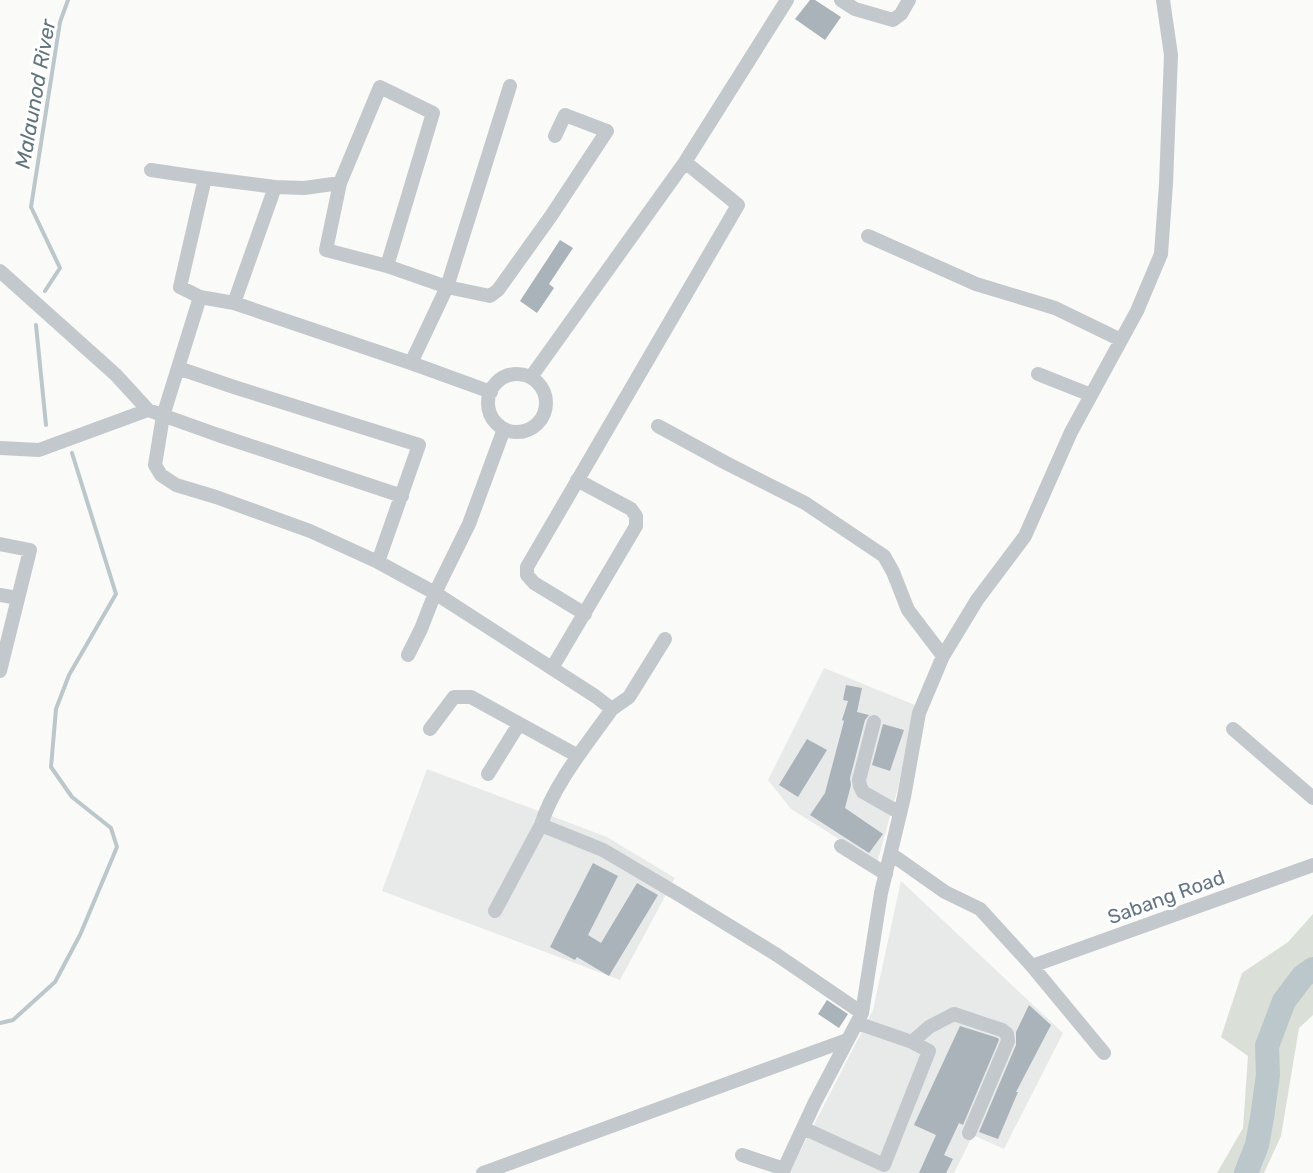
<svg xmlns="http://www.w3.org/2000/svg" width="1313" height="1173" viewBox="0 0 1313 1173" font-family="Rubik,sans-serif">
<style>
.built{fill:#e8e9e9}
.green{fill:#dadfd7}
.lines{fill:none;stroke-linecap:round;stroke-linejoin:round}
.stream{stroke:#bbc7cb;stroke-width:4}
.river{stroke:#bbc7cb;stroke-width:24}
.building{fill:#aab3b9}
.minor{stroke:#c3c8cc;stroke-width:14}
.labels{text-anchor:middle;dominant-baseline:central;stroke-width:6;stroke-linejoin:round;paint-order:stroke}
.street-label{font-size:20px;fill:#657683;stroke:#fff}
.water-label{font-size:21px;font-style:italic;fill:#60757c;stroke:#fff}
</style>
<rect width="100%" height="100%" fill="#fafaf8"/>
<path class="built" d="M824,668L915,705L898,788L877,863L791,809L768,780Z
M427,769L607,837L675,878L620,980L382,891Z
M901,881L1063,1033L1004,1149L973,1135L954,1173H789L873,1010Z"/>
<path class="green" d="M1313,914V1015L1299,1028L1281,1136L1264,1173H1217L1243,1128L1248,1056L1221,1037L1242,973L1288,942Z"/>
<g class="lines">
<path class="stream" d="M45,291L60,268L31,207L60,22L68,0
M36,325L46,425
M0,1023L13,1020L55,982L80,935L117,847L111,828L72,797L51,767L56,709L69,675L116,594L72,453"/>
<path class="river" d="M1246,1173L1257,1145L1262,1118L1268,1075L1267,1046L1284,1001L1303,976L1313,969"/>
</g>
<path class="building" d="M810,0H815L841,17L825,40L795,19Z
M560,240L573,248L549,284L554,288L537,313L520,301Z
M846,685L862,688L857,712L869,715L865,720L850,778L851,785L845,808L883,834L869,853L810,815L825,793L844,721L842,720L848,701L843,700Z
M883,724L904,730L890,771L872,765Z
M807,739L827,750L798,797L779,785Z
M593,863L618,876L588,935L601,943L637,883L658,895L609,976L577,957L575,960L550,947Z
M827,1000L848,1014L839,1028L818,1014Z
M1029,1005L1051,1025L1016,1092H1018L998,1139L979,1132L1016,1045V1032Z
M960,1026L998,1038L999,1040L963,1125L959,1123L944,1155L953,1159L946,1173H919L936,1135L914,1125Z"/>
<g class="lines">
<path class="minor" d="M841,0L855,9L893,20L901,14L909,0
M151,170L205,178
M340,183L304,188L275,187L205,178L180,287L200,297L163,416L155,465L161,475L176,485L216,497L310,531L378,562L435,593L595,696L612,709L629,697L665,639
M868,236L976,284L1055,308L1121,340
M387,266L433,113L380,87L340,183L326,250L387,266L447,287L490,296L498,290L551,216L607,131L565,115L555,136
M0,271L116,375L148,410L218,435L402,496
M200,297L234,303L411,363L491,392
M234,303L275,187
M411,363L447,287L510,86
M178,368L237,388L419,445L378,562
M1038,374L1091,395
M488 403a29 29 0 1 1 58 0a29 29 0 1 1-58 0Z
M531,377L685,162L787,0
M658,426L726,463L805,503L884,556L893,572L908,610L943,656
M0,448L39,450L148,410
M0,544L30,550L0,671
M0,595L18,598
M585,614L534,583L527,575V567L738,205L685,162
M408,655L421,629L435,593L469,524L504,429
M552,668L636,526V516L631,509L577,480
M612,709C588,743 553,785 541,825L603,850L681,896L777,955L862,1013
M874,722L859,780L860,786L863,792L900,813
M430,729L454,697H471L578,756
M1233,729L1313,798
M488,774L519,724
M841,846L886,874
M891,854L945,892L980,909L1032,966L1104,1053
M495,911L541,825
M1032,966L1313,865
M912,1042L929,1027L954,1014L1002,1030L1007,1034L1008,1041L969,1133
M803,1128L884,1165L929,1051L912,1042L857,1023
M742,1155L784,1169
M483,1173L847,1040
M782,1173L815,1102L862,1013L881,893L904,797L919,713L943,656L977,600L1025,536L1071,432L1137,311L1161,254L1166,184L1171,55L1163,0"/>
</g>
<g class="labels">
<g class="street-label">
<text transform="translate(1166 897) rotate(-20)">Sabang Road</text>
</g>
<g class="water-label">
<text transform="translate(35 94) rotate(-80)">Malaunod River</text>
</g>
</g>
</svg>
